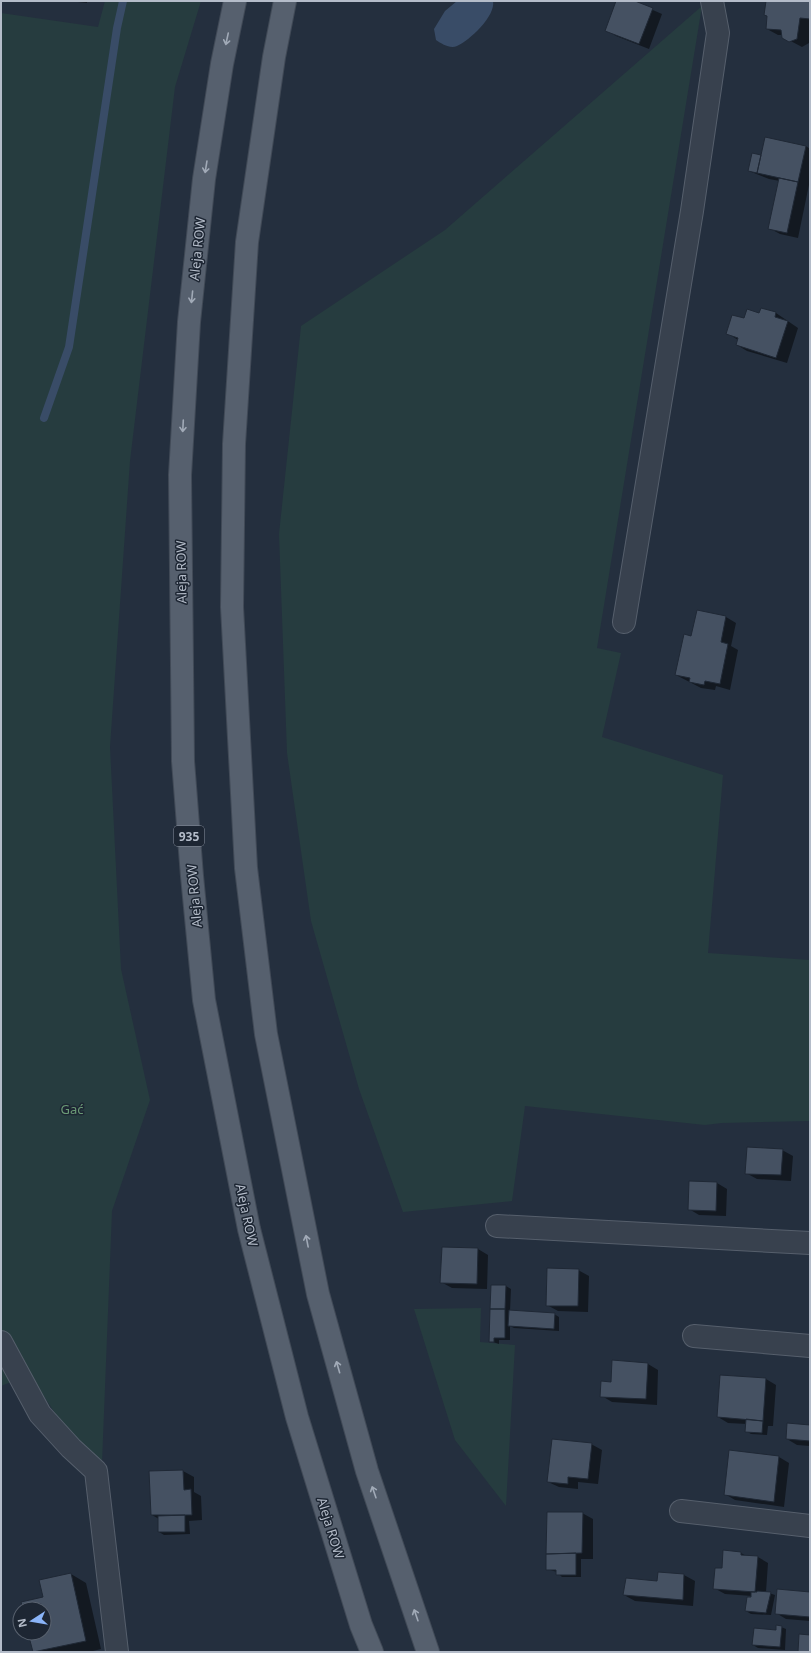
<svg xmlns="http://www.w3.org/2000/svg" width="811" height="1653" viewBox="0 0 811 1653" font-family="'Noto Sans',sans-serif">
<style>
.green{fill:#263c3f}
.water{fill:#394c67}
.shadow{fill:#0007}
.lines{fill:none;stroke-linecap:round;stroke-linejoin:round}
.stream{stroke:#394c67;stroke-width:8}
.building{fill:#455162;stroke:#1f2835}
.minor-casing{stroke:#565f6c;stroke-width:24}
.primary-casing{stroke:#414a57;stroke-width:24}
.minor{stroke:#38414e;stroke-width:22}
.primary{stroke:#56606e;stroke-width:22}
.oneway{stroke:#a1aab7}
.labels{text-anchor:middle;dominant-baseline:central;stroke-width:3;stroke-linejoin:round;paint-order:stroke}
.shield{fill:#1d2633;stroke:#878f9c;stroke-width:1}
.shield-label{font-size:12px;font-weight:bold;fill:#b4bcc9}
.street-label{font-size:13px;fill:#b4bcc9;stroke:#1d2633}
.park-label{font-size:13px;fill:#6b9a76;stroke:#1d2633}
</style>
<rect width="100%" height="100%" fill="#242f3e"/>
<path class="green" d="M105,1H201L175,87L130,461L110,747L121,969L150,1100L112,1211L102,1463L66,1430L1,1331V13L98,27Z
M702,6L597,648L621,653L602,737L723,775L708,953L810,960V1121L722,1123L705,1125L525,1106L512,1201L403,1212L359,1089L311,921L287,753L279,534L301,326L445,230Z
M481,1308L480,1342L515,1345L506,1506L455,1440L414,1309Z
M1,1364L11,1382L1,1386Z"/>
<path class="water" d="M457,1H493C496,16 469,41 457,46C450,49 442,44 436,40L434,29L445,11Z"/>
<path class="shadow" d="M69,1H87V3Z
M617,1H632L662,14L649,49L616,36L606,30Z
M767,1H810L809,43L802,47L783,37V35H778L767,29Z
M806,146L810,149V180L798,238L780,234L769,228L780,181L769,179L749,171L761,156Z
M776,313L798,328L787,363L747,351L737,345L738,340L727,333L745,319L760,314Z
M726,617L736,623L731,646L738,650L730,690L716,686L715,690L701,688L676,675Z
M782,1150L793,1156L791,1181L757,1179L746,1173Z
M690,1182L717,1183L727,1189L726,1216L699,1215L689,1209Z
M478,1249L488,1255L487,1289L452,1288L441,1282Z
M578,1270L589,1276L588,1312L558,1311L547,1305Z
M506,1286L511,1289L510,1311L554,1314L559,1317V1331L514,1328L510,1326V1340H499V1344L490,1341Z
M613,1361L648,1364L658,1370L657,1405L612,1402L602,1396L612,1383Z
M766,1379L776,1385L773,1426H768L767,1435L751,1434L746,1431L747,1424L728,1423L718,1417Z
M810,1426V1446L797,1445L787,1439Z
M591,1444L602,1450L598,1484L578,1482V1489L559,1487L548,1482Z
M730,1451L779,1457L789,1463L784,1507L735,1500L725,1494Z
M183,1471L194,1477V1492L201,1496L202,1520L189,1521L190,1534L164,1535L159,1532V1519L152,1515L150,1472Z
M582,1513L593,1519V1559H581V1577H562L557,1572L547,1569Z
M741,1553L748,1557H758L768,1563L766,1592L775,1595L771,1615L751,1614L746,1611L752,1596L725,1594L714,1588L723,1569Z
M659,1573L684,1575L695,1581L693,1606L635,1601L624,1595L658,1582Z
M71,1574L86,1583L101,1649L89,1652H34L29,1633H44V1609H24L44,1598Z
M810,1593V1621L786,1619L776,1613Z
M781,1627L786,1629L785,1650L758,1648L753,1645Z"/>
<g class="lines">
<path class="stream" d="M44,418L69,347L117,28L123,1"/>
</g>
<path class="building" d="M616,1H635L653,8L639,44L605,31Z
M766,1H810V19L800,18L797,39L789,42L782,38L781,30L766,29L767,16L764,15Z
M765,137L806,146L798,182L757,173Z
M752,153L761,155L757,173L748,171Z
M779,178L798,182L787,233L768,229Z
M761,308L776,312L775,317L788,321L776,358L736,345L738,338L726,334L732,315L744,318L747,309L759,313Z
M697,610L726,616L721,642L728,644L720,684L705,681L704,685L689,682L690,678L675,675L684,634L691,636Z
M747,1147L783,1149L781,1175L745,1174Z
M689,1181L717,1182L716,1211L688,1210Z
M442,1247L478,1248L477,1284L440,1283Z
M547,1268L579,1269L578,1306H546Z
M491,1285H506L505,1309H490Z
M490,1309H505V1338H494V1342H489Z
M509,1310L555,1313L554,1329L508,1326Z
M612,1360L648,1363L646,1399L600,1397L601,1381L611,1382Z
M720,1375L766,1378L763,1421L717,1417Z
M746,1419L763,1421L762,1433L745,1432Z
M787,1423L810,1425V1441L786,1439Z
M552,1439L592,1443L588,1479L568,1477V1484L547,1482Z
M729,1450L779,1456L774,1502L724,1495Z
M183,1470L184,1490L191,1489L192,1515H151L149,1471Z
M547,1512H583L582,1553L546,1554Z
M185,1515V1532H158V1516Z
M723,1550L741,1552V1555L758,1556L755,1592L713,1589L715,1568H722Z
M576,1553V1575H556V1570H546V1554Z
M658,1572L684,1574L683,1600L623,1595L626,1578L657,1581Z
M71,1573L86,1641L33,1652L28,1633H44V1609H23L21,1602L43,1597L39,1580Z
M777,1589L810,1592V1617L775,1614Z
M757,1591L771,1592L766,1613L745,1611L747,1597H751V1592H757Z
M776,1625L782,1626L780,1647L752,1645L754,1628L776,1630Z
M799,1634L810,1635V1652H798Z"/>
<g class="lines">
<g class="minor-casing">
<path id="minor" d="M624,622L692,211L718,33L712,1
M497,1226L810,1243
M694,1336L810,1346
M1,1342L40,1414L71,1448L96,1471L117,1652
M681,1511L810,1526"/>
</g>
<g class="primary-casing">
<path id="primary" d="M235,1L222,64L204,179L189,322L180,475L183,761L192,876L204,1000L249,1229L297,1417L361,1625L372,1652
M285,1L274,57L247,242L234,444L232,607L246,868L266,1034L318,1294L367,1471L428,1652"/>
</g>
<use href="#minor" class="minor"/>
<use href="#primary" class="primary"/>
</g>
<defs><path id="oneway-shaft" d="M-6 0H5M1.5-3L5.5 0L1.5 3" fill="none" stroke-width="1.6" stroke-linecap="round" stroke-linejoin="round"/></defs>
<g class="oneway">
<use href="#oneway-shaft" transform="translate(227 39) rotate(102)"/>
<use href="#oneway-shaft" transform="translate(206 167) rotate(99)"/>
<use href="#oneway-shaft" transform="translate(192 297) rotate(96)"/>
<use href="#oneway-shaft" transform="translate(183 426) rotate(93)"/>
<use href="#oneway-shaft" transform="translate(307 1241) rotate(-101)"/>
<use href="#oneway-shaft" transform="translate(338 1367) rotate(-106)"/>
<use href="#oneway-shaft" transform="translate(374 1492) rotate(-109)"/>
<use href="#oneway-shaft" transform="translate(416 1615) rotate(-109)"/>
</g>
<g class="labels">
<rect class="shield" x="174" y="826" width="30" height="20" rx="3"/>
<g class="shield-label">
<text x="189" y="836">935</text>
</g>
<g class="street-label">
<text transform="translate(197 249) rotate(-84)">Aleja ROW</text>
<text transform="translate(181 572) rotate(-91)">Aleja ROW</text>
<text transform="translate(194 896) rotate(-95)">Aleja ROW</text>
<text transform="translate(247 1215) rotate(78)">Aleja ROW</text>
<text transform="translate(331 1528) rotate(73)">Aleja ROW</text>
</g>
<g class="park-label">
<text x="72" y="1109">Gać</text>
</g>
</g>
<rect width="811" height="1653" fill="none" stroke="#b4bcc9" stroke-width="4"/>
<g transform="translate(32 1621) rotate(258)"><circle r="19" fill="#1d2633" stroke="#59626f"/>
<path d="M0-3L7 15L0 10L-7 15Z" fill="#8ab4f8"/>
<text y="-6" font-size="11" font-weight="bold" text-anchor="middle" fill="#b4bcc9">N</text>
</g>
</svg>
